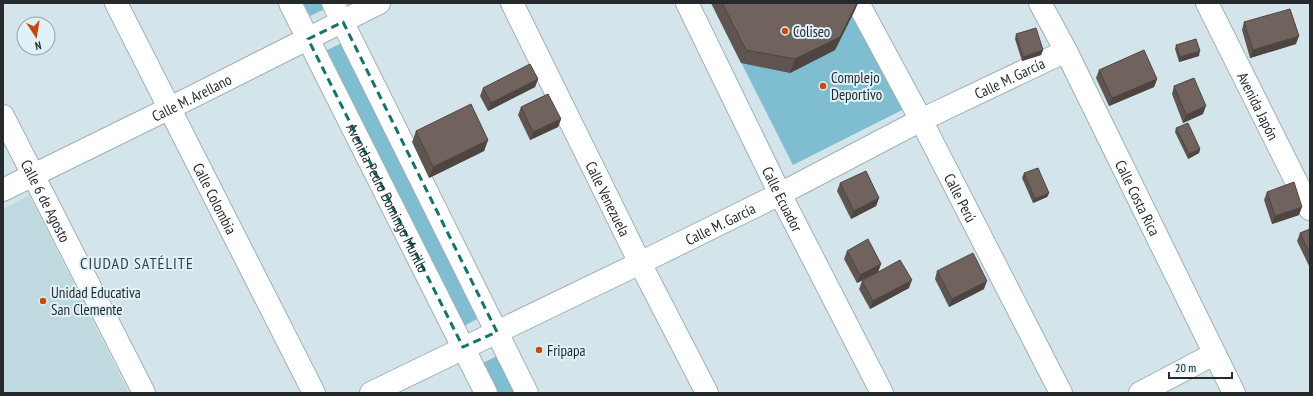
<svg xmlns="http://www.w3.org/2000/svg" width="1313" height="396" viewBox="0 0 1313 396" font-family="'PT Sans Narrow',sans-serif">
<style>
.built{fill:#bfd9e1}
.green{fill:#7fbdd0}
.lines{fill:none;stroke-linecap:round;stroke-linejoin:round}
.street-casing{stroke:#a0b1b6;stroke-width:24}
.secondary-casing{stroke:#a0b1b6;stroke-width:24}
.street{stroke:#fff;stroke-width:22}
.secondary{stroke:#fff;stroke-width:22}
.wall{fill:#605450}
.shaded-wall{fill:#4e4541}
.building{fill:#70625d;stroke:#4e4541}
.marked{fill:none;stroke:#0f766e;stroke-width:3;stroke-dasharray:8 5;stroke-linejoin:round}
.poi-dot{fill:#cd470a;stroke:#e0f2f7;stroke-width:1.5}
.labels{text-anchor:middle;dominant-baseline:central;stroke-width:4;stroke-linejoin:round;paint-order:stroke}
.poi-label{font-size:15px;fill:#252b2d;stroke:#e0f2f7;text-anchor:start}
.street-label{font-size:15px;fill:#252b2d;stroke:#e0f2f7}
.neighbourhood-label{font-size:16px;letter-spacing:1px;fill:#334145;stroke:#e0f2f7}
</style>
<rect width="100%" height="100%" fill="#d3e5ea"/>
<path class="built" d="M29,195L129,393H3V209Z"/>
<path class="green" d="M303,3H322L325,9L310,16Z
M711,3H850L904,109L793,165Z
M342,43L479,318L464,326L327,50Z
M499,355L518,393H499L483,363Z"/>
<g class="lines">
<g class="street-casing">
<g id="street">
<path id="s1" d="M116,3L314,393"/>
<path id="s2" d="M512,3L640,263L707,393"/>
<path id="s3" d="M687,3L780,194L882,393"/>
<path id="s4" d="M858,3L921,120L1061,393"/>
<path id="s5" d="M1040,3L1066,51L1234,393"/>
<path id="s6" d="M1207,3L1310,209"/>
<path id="s7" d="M3,116L144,393"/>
<path id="s8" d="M3,190L170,108L379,3"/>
<path id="s9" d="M497,332L640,263L780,194L921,120L1066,51"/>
<path d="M1140,393L1214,354"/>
</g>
</g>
<g class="secondary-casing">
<g id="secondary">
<path id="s10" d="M290,3L486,393"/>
<path d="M333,3L527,393"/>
<path d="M371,393L497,332"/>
</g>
</g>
<use href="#street" class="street"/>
<use href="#secondary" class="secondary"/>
</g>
<path class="wall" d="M711,3H858L854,12L835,50L790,73L741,63Z
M1244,22L1296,44L1250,58L1242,30Z
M1016,34L1043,50L1041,55L1022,61L1015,39Z
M1176,45L1199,56L1179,62L1175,49Z
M1099,70L1157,79L1154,87L1109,106L1096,78Z
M538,79L535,87L488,111L480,96L483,88Z
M1174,86L1203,114L1183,123L1172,94Z
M521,107L561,119L558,127L530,140L518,115Z
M1176,128L1200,149L1199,153L1188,159L1175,132Z
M416,131L488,140L484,151L429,178L412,142Z
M1024,173L1049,193L1047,197L1033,203L1022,178Z
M840,183L879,198L876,206L851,219L837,191Z
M1267,192L1299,215L1272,224L1264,200Z
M1310,229V268L1297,241L1300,233Z
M847,251L881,264L878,272L857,283L844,259Z
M937,271L984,289L949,307L935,279Z
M862,281L909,288L870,309L859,289Z"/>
<path class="shaded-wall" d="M857,3H858L854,12L835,50L790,73L795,59Z
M1299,36L1296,44L1250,58L1253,50Z
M1043,50L1041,55L1022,61L1023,57Z
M1200,51L1199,56L1179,62L1180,57Z
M538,79L535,87L488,111L491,103Z
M1157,79L1154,87L1109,106L1112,98Z
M1206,106L1203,114L1183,123L1186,115Z
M561,119L558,127L530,140L533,132Z
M488,140L484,151L429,178L433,167Z
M1200,149L1199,153L1188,159L1189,154Z
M1049,193L1047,197L1033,203L1035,199Z
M879,198L876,206L851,219L854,211Z
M1302,207L1299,215L1272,224L1275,216Z
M881,264L878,272L857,283L860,275Z
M912,280L909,288L870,309L873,301Z
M987,281L984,289L949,307L952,299Z"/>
<path class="building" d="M722,3H857L840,37L795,59L746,50Z
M1290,9L1299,36L1253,50L1244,22Z
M1036,28L1043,50L1023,57L1016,34Z
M1196,39L1200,51L1180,57L1176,45Z
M1144,50L1157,79L1112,98L1099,70Z
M530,64L538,79L491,103L483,88Z
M1194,78L1206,106L1186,115L1174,86Z
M548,94L561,119L533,132L521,107Z
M471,104L488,140L433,167L416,131Z
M1188,123L1200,149L1189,154L1176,128Z
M1038,168L1049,193L1035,199L1024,173Z
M866,171L879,198L854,211L840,183Z
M1294,182L1302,207L1275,216L1267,192Z
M1310,229V254L1300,233Z
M868,239L881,264L860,275L847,251Z
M973,253L987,281L952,299L937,271Z
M900,260L912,280L873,301L862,281Z"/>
<path class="marked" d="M343,22L497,332L463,347L308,39Z"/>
<g class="poi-dot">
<circle cx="785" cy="31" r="4"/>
<circle cx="823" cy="86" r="4"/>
<circle cx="43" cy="301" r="4"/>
<circle cx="539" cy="350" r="4"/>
</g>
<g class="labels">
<g class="poi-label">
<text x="793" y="31">Coliseo</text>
<text x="831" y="77">Complejo<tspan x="831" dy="17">Deportivo</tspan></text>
<text x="51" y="292">Unidad Educativa<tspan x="51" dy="17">San Clemente</tspan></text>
<text x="547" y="350">Fripapa</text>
</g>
<g class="street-label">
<text stroke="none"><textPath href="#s9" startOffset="572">Calle M. García</textPath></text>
<text stroke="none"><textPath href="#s8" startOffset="210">Calle M. Arellano</textPath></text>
<text stroke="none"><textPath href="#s6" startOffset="115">Avenida Japón</textPath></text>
<text stroke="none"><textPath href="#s4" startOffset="220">Calle Perú</textPath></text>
<text stroke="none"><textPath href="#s5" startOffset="218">Calle Costa Rica</textPath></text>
<text stroke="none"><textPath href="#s1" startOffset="219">Calle Colombia</textPath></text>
<text stroke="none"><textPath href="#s10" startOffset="218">Avenida Pedro Domingo Murillo</textPath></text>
<text stroke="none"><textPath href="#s2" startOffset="218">Calle Venezuela</textPath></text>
<text stroke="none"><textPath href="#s3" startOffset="218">Calle Ecuador</textPath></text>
<text stroke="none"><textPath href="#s7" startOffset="95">Calle 6 de Agosto</textPath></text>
<text stroke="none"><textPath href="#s9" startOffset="248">Calle M. García</textPath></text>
</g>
<g class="neighbourhood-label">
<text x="137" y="263">CIUDAD SATÉLITE</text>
</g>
</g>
<rect width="1313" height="396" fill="none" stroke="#252b2d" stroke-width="8"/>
<g transform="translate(36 36) rotate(168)"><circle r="19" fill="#e0f2f7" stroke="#95a2a6"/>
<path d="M0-3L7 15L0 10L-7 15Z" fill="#cd470a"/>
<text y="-6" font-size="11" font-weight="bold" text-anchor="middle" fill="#252b2d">N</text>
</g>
<path d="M1169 372v6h63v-6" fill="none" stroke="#252b2d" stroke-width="2"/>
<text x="1175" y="372" font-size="12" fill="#252b2d" stroke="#e0f2f7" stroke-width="3" paint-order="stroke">20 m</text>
</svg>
